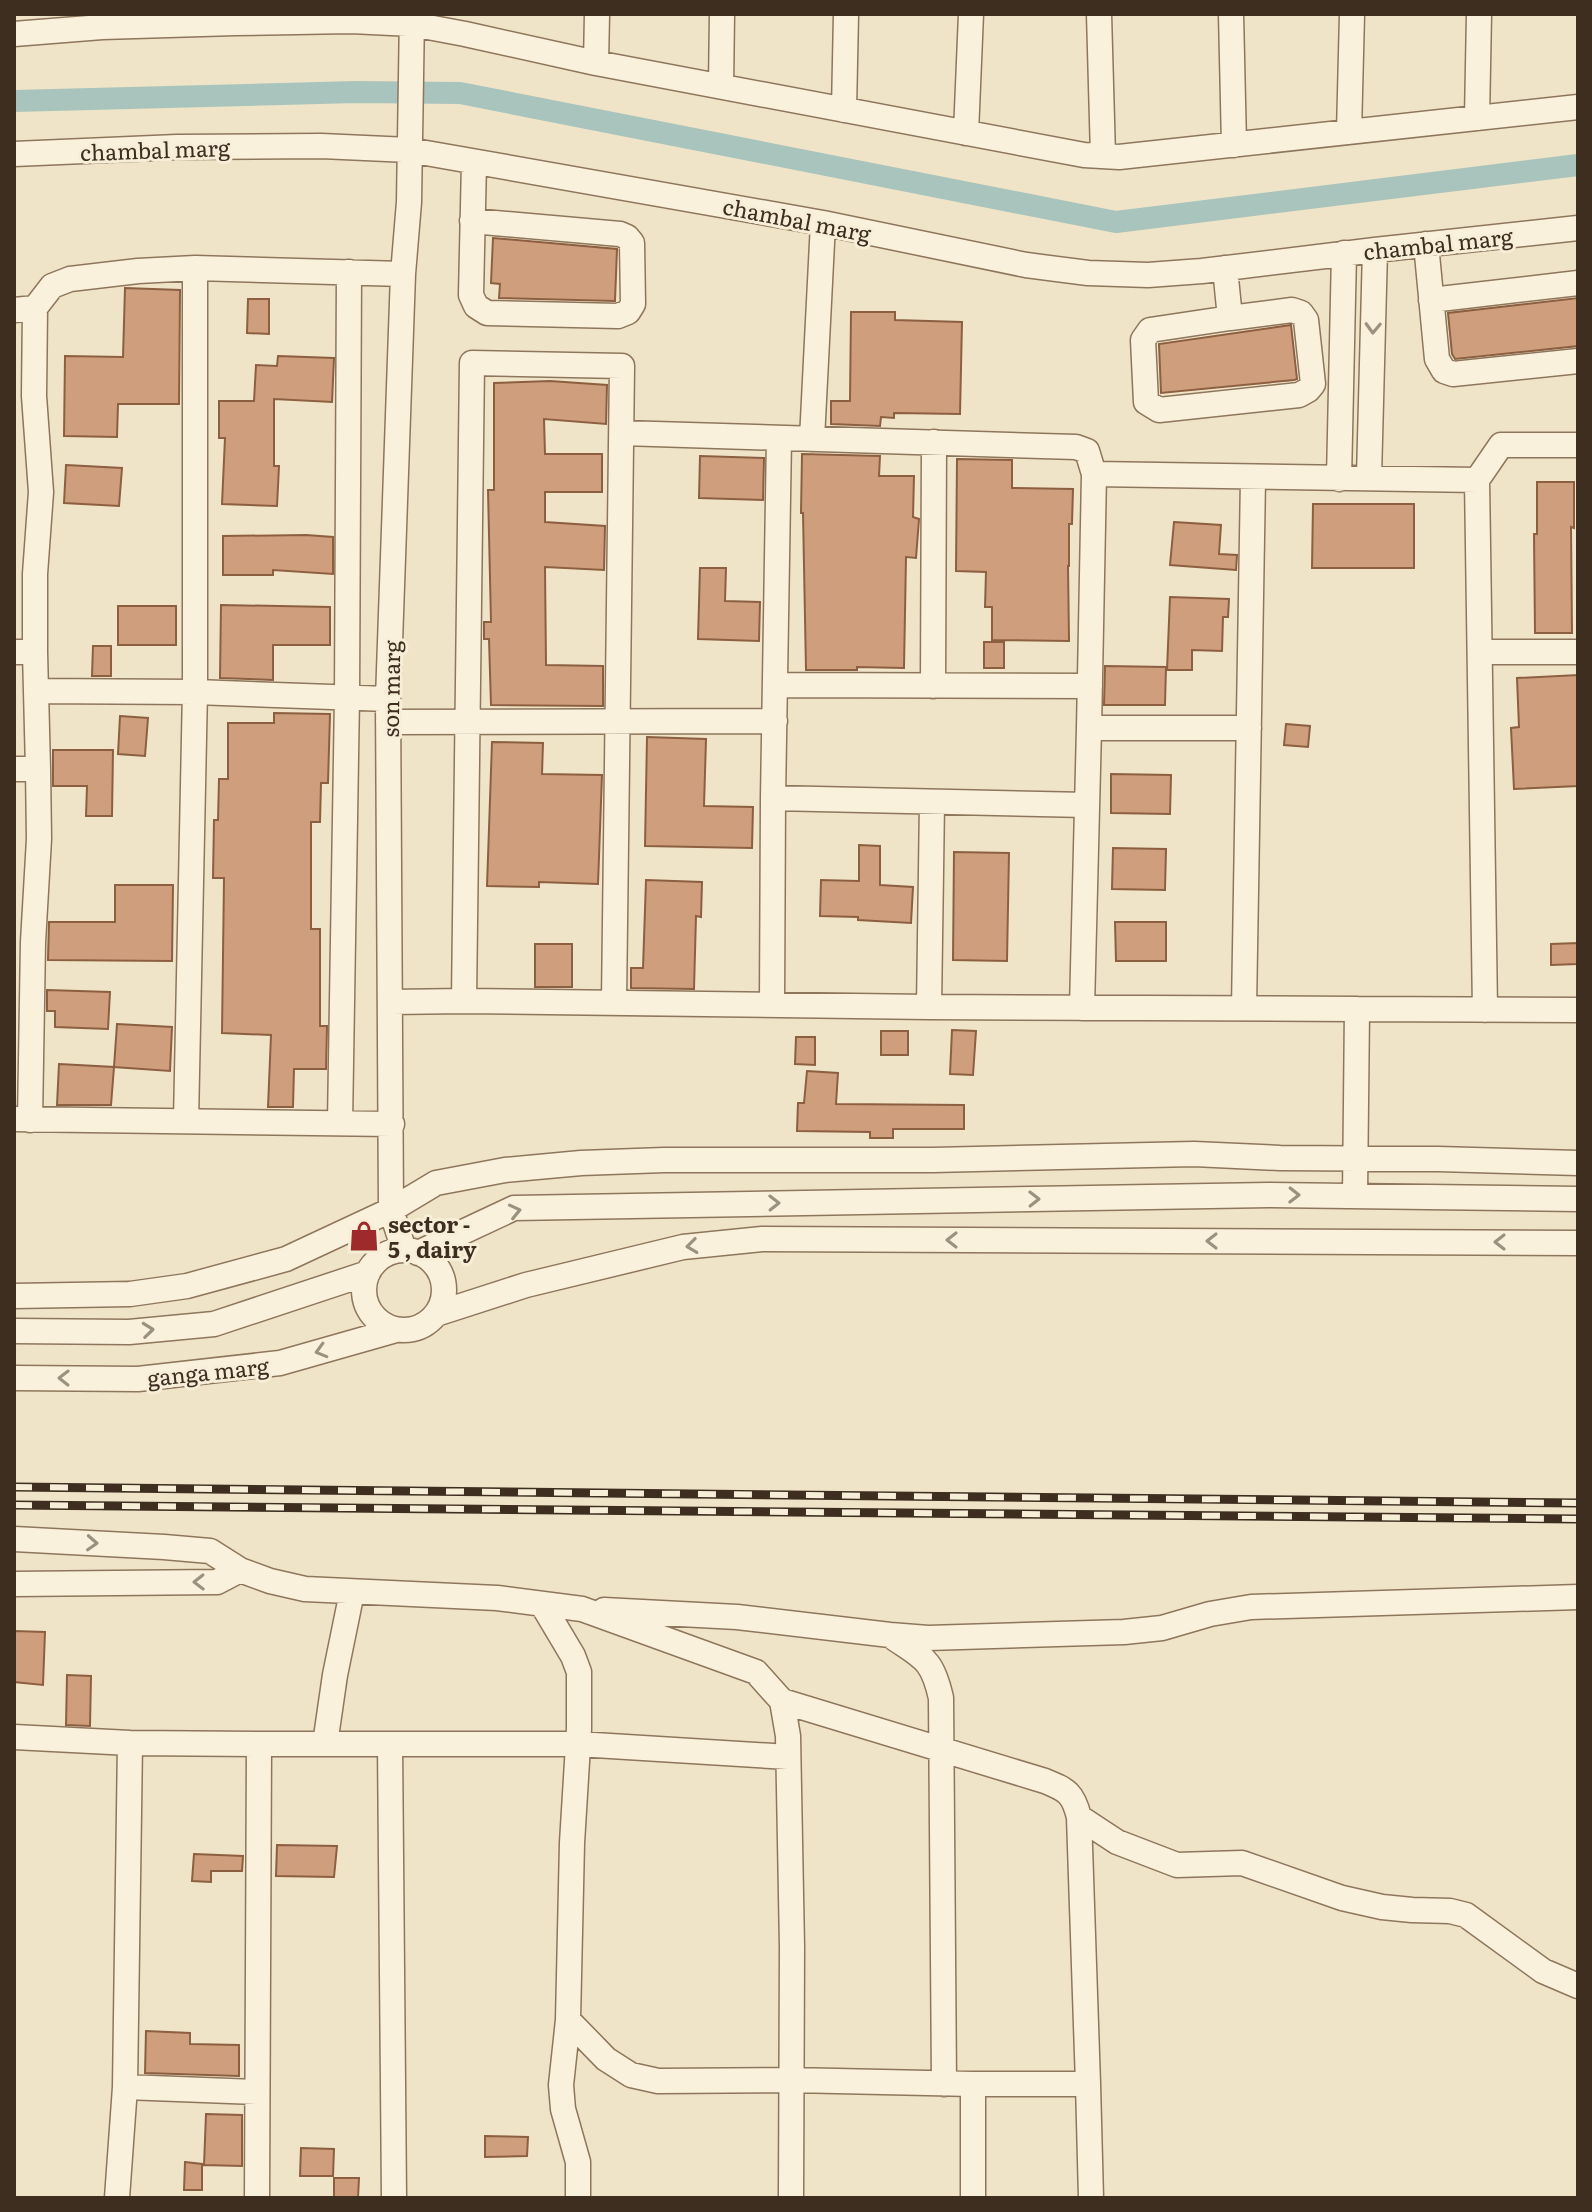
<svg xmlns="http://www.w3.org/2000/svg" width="1592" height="2212" viewBox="0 0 1592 2212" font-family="Literata,serif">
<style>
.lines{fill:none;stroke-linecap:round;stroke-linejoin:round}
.canal{stroke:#a9c4bc;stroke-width:22}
.building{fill:#cf9f7d;stroke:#8d5f41;stroke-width:2}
.minor-casing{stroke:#8d765c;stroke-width:27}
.minor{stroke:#faf1dc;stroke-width:24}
.rail-casing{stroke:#3d2e20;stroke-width:9}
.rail{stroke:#f7eed8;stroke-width:6;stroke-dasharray:18;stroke-linecap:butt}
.oneway{stroke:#9c907e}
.labels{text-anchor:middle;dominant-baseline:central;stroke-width:6;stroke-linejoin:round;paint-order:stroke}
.street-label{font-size:22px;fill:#3d2e20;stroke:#f7eed8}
.poi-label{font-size:22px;font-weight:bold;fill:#3d2e20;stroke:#f7eed8;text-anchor:start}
</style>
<rect width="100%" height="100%" fill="#f0e4c8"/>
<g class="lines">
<path class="canal" d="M14,101L356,92L460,93L1116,222L1578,165"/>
</g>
<path class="building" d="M493,238L617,249L615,301L499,298L500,284L491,283Z
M125,288L180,290L179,404H118L117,437L64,436L65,356L123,357Z
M1578,298V346L1455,359L1452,354L1448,313Z
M248,299H269V334L247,333Z
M851,312H895V320L962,322L960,414L894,413V418L881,417L880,426L831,424V401H850Z
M1291,325L1297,379L1294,380L1161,393L1159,344Z
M278,356L334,358L332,402L274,399V466H279L277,506L222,504L225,438H219V401H254L256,365L277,366Z
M550,381L607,385L606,424L544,419L545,454H602V492H545V522L605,526L604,570L545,567L546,665L603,666V706L491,705L489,639H484V622H491L488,490H494V383Z
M802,454L880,456L879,476H914L913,517L919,519L916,558L906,557L904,668L857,667V670H806L803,513H801Z
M700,456L764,458L763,500L699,498Z
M957,459L1012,460V488L1073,489L1072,524H1069V566H1068L1069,641L992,640V607H985L986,572L956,571Z
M66,465L122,468L119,506L64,503Z
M1537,482H1574V528L1571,527L1572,633H1535L1534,534H1537Z
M1313,504H1414V568H1312Z
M1174,522L1221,525L1219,554L1237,555L1236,570L1170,565Z
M306,535L333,537V574L273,570V575H223V536Z
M700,568H726L725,601L760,602L759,641L698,639Z
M1170,597L1229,599L1228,617H1223L1222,651L1192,650V670H1167Z
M221,605L330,607V645H273V680L220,678Z
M118,606H176V645H118Z
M984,642H1004V668H984Z
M93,646H111V676H92Z
M1105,666L1166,667L1165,705H1104Z
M1578,675V786L1514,789L1511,728L1519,727L1517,678Z
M274,713L330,714L328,783H321L320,822H311V929H320V1026H327L326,1069H294L293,1107H268L271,1035L222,1033L224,878H213L214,820H218L219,779H228V723H274Z
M120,716L148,718L145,756L118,754Z
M1286,724L1310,726L1308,747L1284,745Z
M647,737L706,739L704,806L753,807L752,848L645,846Z
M492,742L543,743L542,774L602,775L598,884L539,882V887L487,886Z
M53,750H113L112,816H86L87,786H53Z
M1111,774L1171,775L1170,814L1111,813Z
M859,845L880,846V885L913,887L911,923L858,920V917L820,916L821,880L859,881Z
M1113,848L1166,849L1165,890L1112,889Z
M954,852L1009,853L1007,961L953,960Z
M646,880L702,882L701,917L696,916L694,989L631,988V968H643Z
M115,885H173L172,961L48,960L49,922H115Z
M1115,922H1166V961H1116Z
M1578,943V964L1551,965V944Z
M535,944H572V987H535Z
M47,990L110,992L108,1029L55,1027V1011H47Z
M117,1024L172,1027L170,1071L114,1067Z
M952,1030L976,1031L973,1075L950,1074Z
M881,1031H908V1055H881Z
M796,1037H815V1065L795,1064Z
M59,1064L114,1067L111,1105H57Z
M807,1071L838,1073L836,1104L964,1105V1129H893V1138H870V1132L797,1131L798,1103H804Z
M14,1631L45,1632L43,1685L14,1682Z
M67,1675L91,1676L90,1726L66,1725Z
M277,1845L337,1846L334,1877L276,1876Z
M194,1854L243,1856L242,1871H211V1882L192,1881Z
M146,2031L190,2033V2044L239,2045V2076L145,2073Z
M206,2114L242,2115V2166L204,2165Z
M485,2136L528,2137L527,2156L485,2157Z
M301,2148L334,2149L333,2176H300Z
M185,2162L202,2164V2190H184Z
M334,2178H359L358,2198H334Z"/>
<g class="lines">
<g class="minor-casing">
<path id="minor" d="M1099,14L1103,156
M1231,14L1234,145
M14,34L102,27L235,23L351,21L412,24L465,34L596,63L1084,155L1119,157L1578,107
M596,63L597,14
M721,86L722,14
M844,110L846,14
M1477,118L1479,14
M1349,132L1352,14
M966,133L971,14
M14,154L177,147L321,146L409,150L823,223L1026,265L1088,273L1148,275L1202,271L1375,250L1578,228
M472,221L620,234L627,237L632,243L633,304L628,312L618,316L487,313L476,306L471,295C472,250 473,206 474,162
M1426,244L1437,359L1444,371L1453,374L1578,361
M1225,268L1230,318L1150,330L1143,340L1146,402L1159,410L1299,395L1308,390L1313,384L1306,320L1301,313L1292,310L1230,318
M1431,300L1578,283
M14,310L35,308L52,286L70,279L138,271L195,268L403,274
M622,433L1076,447L1087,451L1094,474C1222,477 1349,477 1477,480L1501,445H1578
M779,438L773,798L1087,805
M812,439L823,223
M1094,474L1089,728H1249
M1369,477L1375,250
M1339,479L1344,253
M1477,480L1485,1010
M14,652H35L38,769H14
M35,652V574L41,492L34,396L35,308
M1480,652H1578
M775,685L1090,686
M933,686L934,442
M36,691L195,692L388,699
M388,722L775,721
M391,1002L464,1001
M614,1002L622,366L472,363L464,1001L929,1007L1357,1009
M772,1003L773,798
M929,1007L932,802
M1082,1008L1089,728
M1244,1008L1253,478
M14,1119L392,1124
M30,1120L33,942L39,839L38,769
M186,1121L195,690V268
M340,1123L347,697L349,272
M1355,1196L1357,1009L1578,1010
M404,1250L391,1210L388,699L403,274L409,202L412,14
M364 1290a40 40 0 1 1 80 0a40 40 0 1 1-80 0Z
M418,1253L514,1208L1269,1195L1578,1199
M14,1296L130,1294L187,1286L286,1259L391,1210L436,1183L505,1170L581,1163L664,1160H933L1194,1154L1280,1158L1438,1159L1578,1163
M436,1314L526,1285L683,1247L762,1239L1578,1243
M14,1331L129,1332L214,1324L368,1273
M14,1378L138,1379L280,1363L396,1330
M14,1539L164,1547L210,1551L240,1570L270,1581L305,1589L497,1598L582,1609L756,1672L782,1701L788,1736L792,1947L791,2198
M14,1584L217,1582L240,1570
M542,1604L573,1656L579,1672V1729L572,1843L568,2020L561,2085L563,2109L578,2162V2198
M604,1610L737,1617L890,1635L928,1638L1124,1632L1162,1628L1210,1614L1251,1607L1578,1597
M891,1636C923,1658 932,1658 941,1698L944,2084
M782,1701L1045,1781C1067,1790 1073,1793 1079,1817L1088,2084
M14,1737L130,1743L259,1744L257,2198
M259,1744H578L788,1757
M325,1744L335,1675L352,1592
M390,1744L394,2198
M1079,1817L1117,1842L1177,1865L1242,1863L1342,1898L1382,1907L1412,1910L1450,1911L1466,1915L1543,1971L1578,1986
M568,2020L606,2059L631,2075L658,2081L791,2080L973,2084H1088L1091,2198
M125,2087L257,2092
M117,2198L125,2087L130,1743
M973,2198V2084"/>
</g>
<use href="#minor" class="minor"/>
<g class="rail-casing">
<path id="rail" d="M14,1487L1578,1503
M14,1505L1578,1519"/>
</g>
<use href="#rail" class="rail"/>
</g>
<defs><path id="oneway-chevron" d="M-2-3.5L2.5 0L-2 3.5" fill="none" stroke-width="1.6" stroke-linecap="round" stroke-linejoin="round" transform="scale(2)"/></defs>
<g class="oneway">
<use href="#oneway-chevron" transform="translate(1373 328) rotate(92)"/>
<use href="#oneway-chevron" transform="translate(1294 1195) rotate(1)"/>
<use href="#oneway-chevron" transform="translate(1034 1199) rotate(-1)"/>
<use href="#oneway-chevron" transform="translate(774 1203) rotate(-1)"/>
<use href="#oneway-chevron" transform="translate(515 1211) rotate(-13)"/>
<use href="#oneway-chevron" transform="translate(952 1240) rotate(-180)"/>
<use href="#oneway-chevron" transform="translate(1212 1241) rotate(-180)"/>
<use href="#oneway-chevron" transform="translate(1500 1242) rotate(-180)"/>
<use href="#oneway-chevron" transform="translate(692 1246) rotate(173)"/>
<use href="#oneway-chevron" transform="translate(148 1330) rotate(-6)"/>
<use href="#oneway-chevron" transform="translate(321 1351) rotate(164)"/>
<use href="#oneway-chevron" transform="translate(64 1378) rotate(-179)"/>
<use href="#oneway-chevron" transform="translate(92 1543) rotate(3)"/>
<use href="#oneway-chevron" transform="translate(199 1582) rotate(179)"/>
</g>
<defs>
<g id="shop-bare" transform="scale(2.4)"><path d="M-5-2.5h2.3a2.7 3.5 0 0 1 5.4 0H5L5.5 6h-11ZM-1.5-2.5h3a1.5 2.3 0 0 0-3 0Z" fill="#9e2a2b" stroke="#f7eed8" stroke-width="2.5" paint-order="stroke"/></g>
</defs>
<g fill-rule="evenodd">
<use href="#shop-bare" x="364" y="1236"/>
</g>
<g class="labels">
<g class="street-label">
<text transform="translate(155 149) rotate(-2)">chambal marg</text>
<text transform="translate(797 219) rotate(11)">chambal marg</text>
<text transform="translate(1438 243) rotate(-6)">chambal marg</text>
<text transform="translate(390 689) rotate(-89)">son marg</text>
<text transform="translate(208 1371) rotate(-6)">ganga marg</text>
</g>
<g class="poi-label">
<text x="388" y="1223">sector -<tspan x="388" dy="25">5 , dairy</tspan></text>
</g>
</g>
<rect width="1592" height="2212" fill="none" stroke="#3d2e20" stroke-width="32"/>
</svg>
